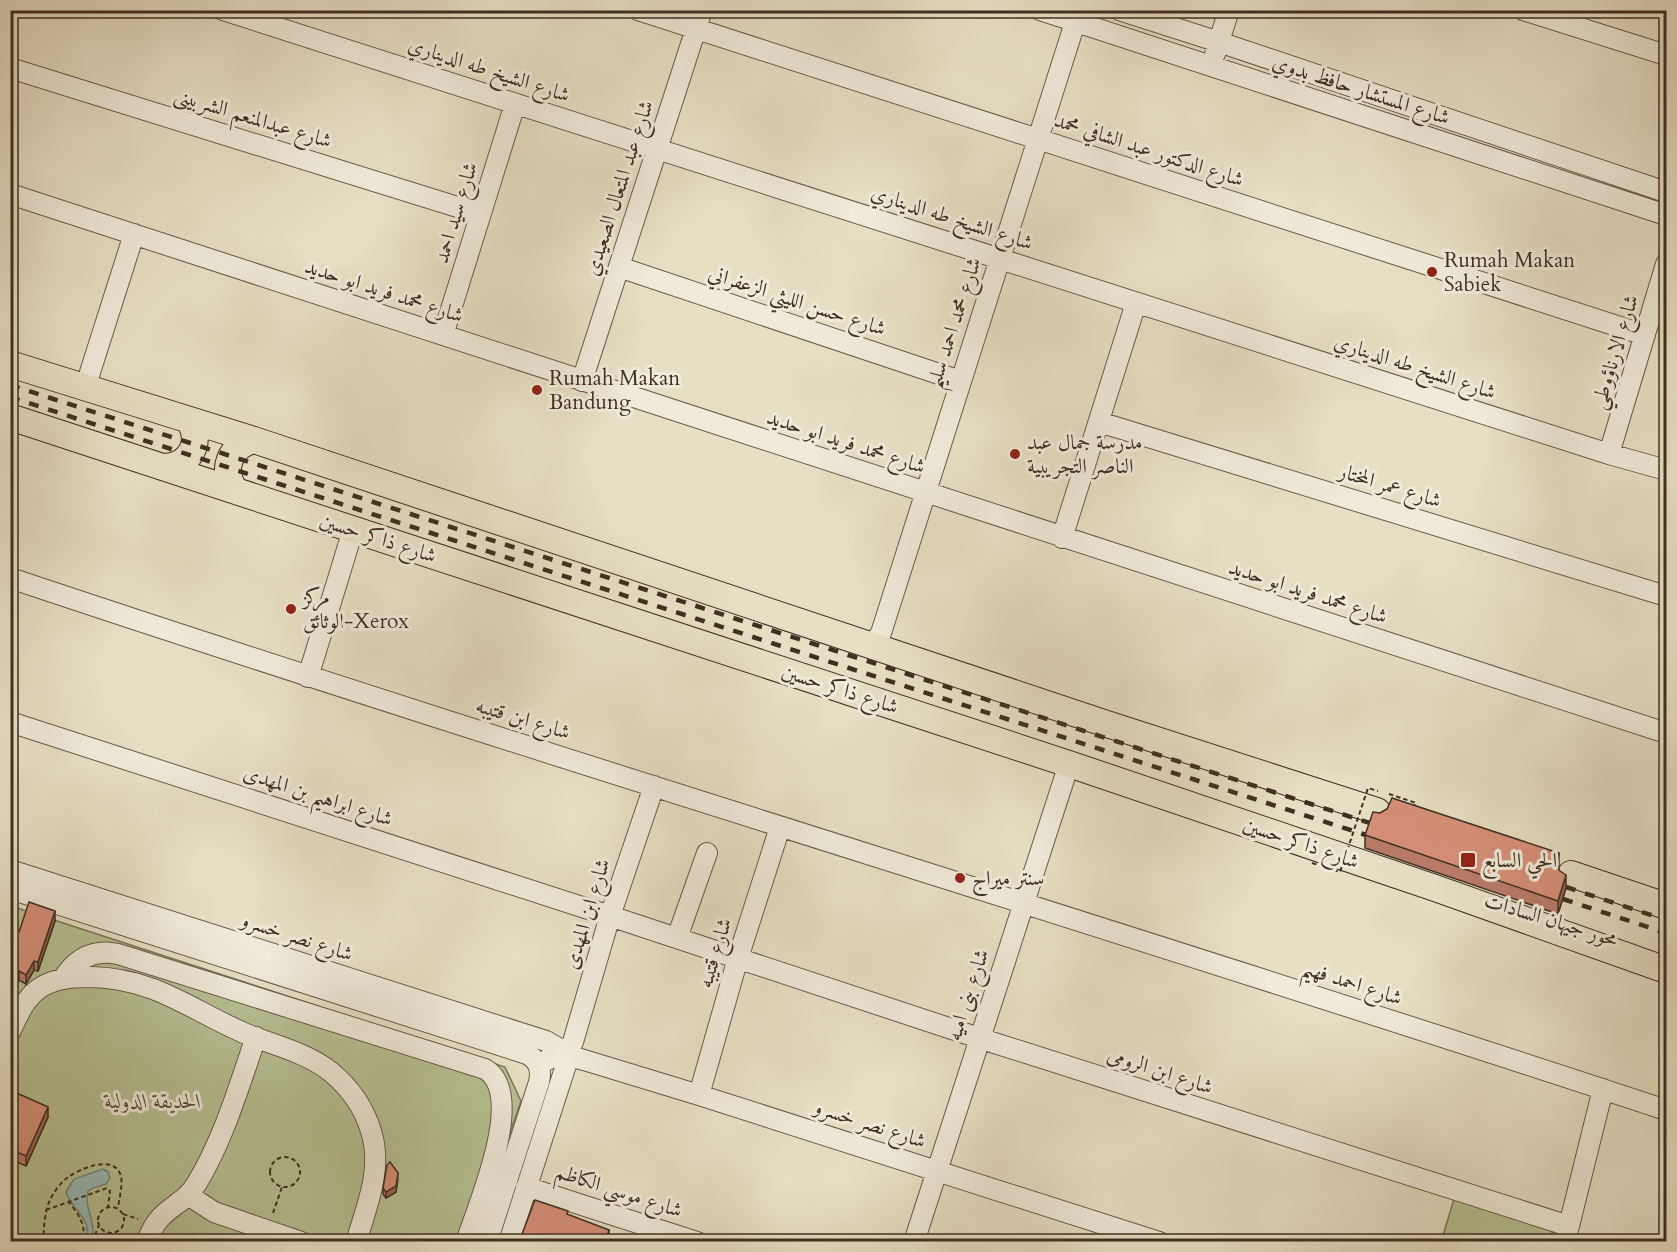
<svg xmlns="http://www.w3.org/2000/svg" width="1677" height="1252" viewBox="0 0 1677 1252" font-family="Cardo,Amiri,serif">
<style>
.green{fill:#b6c194;stroke:#7a785b;stroke-width:1.5}
.water{fill:#97bcb9;stroke:#74847d;stroke-width:1.5}
.lines{fill:none;stroke-linecap:round;stroke-linejoin:round}
.minor-casing{stroke:#695b4a;stroke-width:22}
.major-casing{stroke:#3f2f22;stroke-width:28}
.path{stroke:#3f2f22;stroke-width:2;stroke-dasharray:4.5 3;stroke-linecap:butt}
.minor{stroke:#efead9;stroke-width:20}
.major{stroke:#e7dfc4;stroke-width:26}
.rail{stroke:#3f2f22;stroke-width:4.5;stroke-dasharray:10 10;stroke-linecap:butt}
.path-bridge{stroke:#3f2f22;stroke-width:2;stroke-dasharray:4.5 3;stroke-linecap:butt}
.wall{fill:#b87b68;stroke:#3f2f22;stroke-width:1.5}
.shaded-wall{fill:#966455;stroke:#3f2f22;stroke-width:1.5}
.building{fill:#d68f79;stroke:#3f2f22;stroke-width:1.5}
.poi-dot{fill:#8f2418;stroke:#efead9;stroke-width:2}
.labels{text-anchor:middle;dominant-baseline:central;stroke-width:6;stroke-linejoin:round;paint-order:stroke}
.street-label{font-size:21px;fill:#3f2f22;stroke:#efead9}
.poi-label{font-size:21px;fill:#3f2f22;stroke:#efead9;text-anchor:start}
.park-label{font-size:21px;font-style:italic;fill:#574c39;stroke:#efead9}
</style>
<rect width="100%" height="100%" fill="#e7dfc4"/>
<filter id="stains"><feTurbulence type="fractalNoise" baseFrequency=".00333" numOctaves="4"/><feColorMatrix values="0 0 0 0 .2 0 0 0 0 .09 0 0 0 0 .02 0 0 0 .5 -.17"/></filter>
<radialGradient id="worn" r=".72"><stop offset=".6" stop-color="#630" stop-opacity="0"/><stop offset="1" stop-color="#630" stop-opacity=".3"/></radialGradient>
<path class="green" d="M11,906L505,1067L521,1101L473,1241H11Z
M1454,1199L1553,1229L1550,1241L1441,1242Z"/>
<path class="water" d="M103,1169L108,1172L110,1178L106,1184L93,1188L88,1191C83,1208 99,1226 90,1241H83C98,1223 69,1207 66,1192L74,1179Z"/>
<g class="lines">
<g class="minor-casing">
<path id="minor" d="M223,10L1609,454L1666,470
M638,10L1645,335
M1040,10L1666,215
M1119,10L1219,42L1666,192
M1523,10L1666,55
M1215,54L1229,10
M10,68L480,214
M10,194L1666,733
M619,267L960,381
M443,335L515,104
M582,381L702,10
M85,388L134,234
M1099,422L1666,596
M1609,454L1666,264
M1062,538L1136,303
M10,578C561,762 1116,928 1666,1110
M868,644L876,640L881,633L1079,10
M308,677L353,530
M10,722L610,916L979,1038L1569,1226
M10,870L546,1041L558,1048L565,1055
M10,889L527,1054C538,1060 542,1069 539,1082L487,1242
M677,938L707,853
M63,979C76,958 94,949 118,954L485,1069C527,1094 478,1205 466,1242
M10,1032C20,1011 28,990 52,982C65,977 79,977 92,977C156,979 189,1009 244,1033C273,1045 306,1052 331,1072C349,1087 364,1108 371,1131C383,1169 367,1205 356,1242
M565,1055L573,1042L610,916L654,786
M539,1064L551,1058L565,1055L584,1060L699,1095L1159,1242
M699,1095L738,958L780,827
M526,1187L697,1242
M188,1195L214,1212L301,1242
M147,1242C159,1205 182,1209 197,1183C224,1138 239,1086 256,1037
M509,1242L566,1065L565,1055
M914,1242L1069,764
M1565,1242L1603,1089"/>
</g>
<g class="major-casing">
<path id="major" d="M10,364L254,440L1110,725L1377,811
M10,417L1069,764L1435,888L1666,970
M164,467C190,466 203,443 189,420
M234,489C221,468 230,446 254,440
M1571,874L1666,906"/>
</g>
<path class="path" d="M1389,794L1416,803L1414,808
M270 1172a15 15 0 1 1 30 0a15 15 0 1 1-30 0Z
M68,1201C77,1212 90,1229 80,1242
M98 1220a13 13 0 1 1 26 0a13 13 0 1 1-26 0Z
M46,1210L107,1188L110,1191L108,1207
M273,1213L282,1187
M123,1214L138,1219
M43,1242C44,1228 44,1213 50,1200C54,1192 60,1183 67,1178C79,1169 114,1153 121,1176C123,1185 119,1199 118,1208
M92,1242L99,1225"/>
<use href="#minor" class="minor"/>
<use href="#major" class="major"/>
<path class="rail" d="M10,385L1373,824
M10,397L1369,836
M1566,887L1666,920
M1563,899L1666,933"/>
<path class="path-bridge" d="M1312,863L1340,872L1368,788L1378,791"/>
</g>
<path class="wall" d="M1387,809L1559,866L1558,868L1566,888L1558,914L1365,848V835L1380,813Z
M55,921L38,971L34,970L26,984L19,980L11,994L10,929L19,932Z
M10,1090L48,1117L26,1166L10,1159Z
M398,1179L396,1192L386,1198L383,1194V1188Z"/>
<path class="shaded-wall" d="M1559,853V866L1556,878V865Z
M1566,875V888L1558,914V901Z
M55,911V921L38,971V962Z
M34,961V970L26,984V975Z
M19,971V980L11,994V985Z
M48,1107V1117L26,1166V1156Z
M398,1173L396,1192L386,1198V1192Z
M609,1230V1242H605Z"/>
<path class="building" d="M1392,798L1559,853L1556,865L1560,871L1566,875L1558,901L1365,835L1373,812L1380,813L1387,809Z
M29,902L55,911L38,962L34,961L26,975L19,971L11,985L10,959L14,953L10,952V929L19,932Z
M10,1090L48,1107L26,1156L10,1149Z
M390,1162L398,1173L396,1186L386,1192L383,1188L387,1165Z
M535,1200L568,1211L567,1214L609,1230L605,1242H519Z"/>
<g class="poi-dot">
<circle cx="1432" cy="272" r="6"/>
<circle cx="537" cy="390" r="6"/>
<circle cx="1015" cy="454" r="6"/>
<circle cx="291" cy="609" r="6"/>
<rect x="1460" y="852" width="16" height="16" rx="3"/>
<circle cx="960" cy="878" r="6"/>
</g>
<g class="labels">
<g class="street-label">
<text transform="translate(489 70) rotate(18)">شارع الشيخ طه الديناري</text>
<text transform="translate(1361 90) rotate(18)">شارع المستشار حافظ بدوي</text>
<text transform="translate(253 118) rotate(17)">شارع عبدالمنعم الشربينى</text>
<text transform="translate(1149 150) rotate(18)">شارع الدكتور عبد الشافي محمد</text>
<text transform="translate(619 188) rotate(-72)">شارع عبد المتعال الصعيدي</text>
<text transform="translate(456 213) rotate(-73)">شارع سيد احمد</text>
<text transform="translate(952 218) rotate(18)">شارع الشيخ طه الديناري</text>
<text transform="translate(384 291) rotate(18)">شارع محمد فريد ابو حديد</text>
<text transform="translate(797 301) rotate(18)">شارع حسن الليثي الزعفراني</text>
<text transform="translate(954 323) rotate(-72)">شارع محمد احمد سليم</text>
<text transform="translate(1615 352) rotate(-73)">شارع الارناؤوطي</text>
<text transform="translate(1415 367) rotate(18)">شارع الشيخ طه الديناري</text>
<text transform="translate(846 442) rotate(18)">شارع محمد فريد ابو حديد</text>
<text transform="translate(1390 486) rotate(17)">شارع عمر المختار</text>
<text transform="translate(378 538) rotate(18)">شارع ذاكر حسين</text>
<text transform="translate(1308 592) rotate(18)">شارع محمد فريد ابو حديد</text>
<text transform="translate(840 689) rotate(18)">شارع ذاكر حسين</text>
<text transform="translate(523 719) rotate(17)">شارع ابن قتيبه</text>
<text transform="translate(318 796) rotate(18)">شارع ابراهيم بن المهدى</text>
<text transform="translate(1301 843) rotate(19)">شارع ذاكر حسين</text>
<text transform="translate(587 914) rotate(-73)">شارع ابن المهدى</text>
<text transform="translate(1551 920) rotate(17)">محور جيهان السادات</text>
<text transform="translate(297 937) rotate(18)">شارع نصر خسرو</text>
<text transform="translate(715 953) rotate(-73)">شارع قتيبه</text>
<text transform="translate(1352 983) rotate(18)">شارع احمد فهيم</text>
<text transform="translate(968 995) rotate(-72)">شارع بنى اميه</text>
<text transform="translate(1160 1071) rotate(18)">شارع ابن الرومى</text>
<text transform="translate(870 1124) rotate(18)">شارع نصر خسرو</text>
<text transform="translate(619 1191) rotate(18)">شارع موسي الكاظم</text>
</g>
<g class="poi-label">
<text x="1444" y="260">Rumah Makan<tspan x="1444" dy="24">Sabiek</tspan></text>
<text x="549" y="378">Rumah Makan<tspan x="549" dy="24">Bandung</tspan></text>
<text x="1027" y="442">مدرسة جمال عبد<tspan x="1027" dy="24">الناصر التجريبية</tspan></text>
<text x="303" y="597">مركز<tspan x="303" dy="24">الوثائق-Xerox</tspan></text>
<text x="1482" y="860">الحي السابع</text>
<text x="972" y="878">سنتر ميراج</text>
</g>
<g class="park-label">
<text x="153" y="1101">الحديقة الدولية</text>
</g>
</g>
<rect width="1677" height="1252" fill="none" stroke="#e7dfc4" stroke-width="36"/>
<rect x="12" y="12" width="1653" height="1228" fill="none" stroke="#3f2f22" stroke-width="3"/>
<rect x="18" y="18" width="1641" height="1216" fill="none" stroke="#3f2f22" stroke-width="1.5"/>
<rect width="100%" height="100%" filter="url(#stains)"/>
<rect width="100%" height="100%" fill="url(#worn)"/>
</svg>
